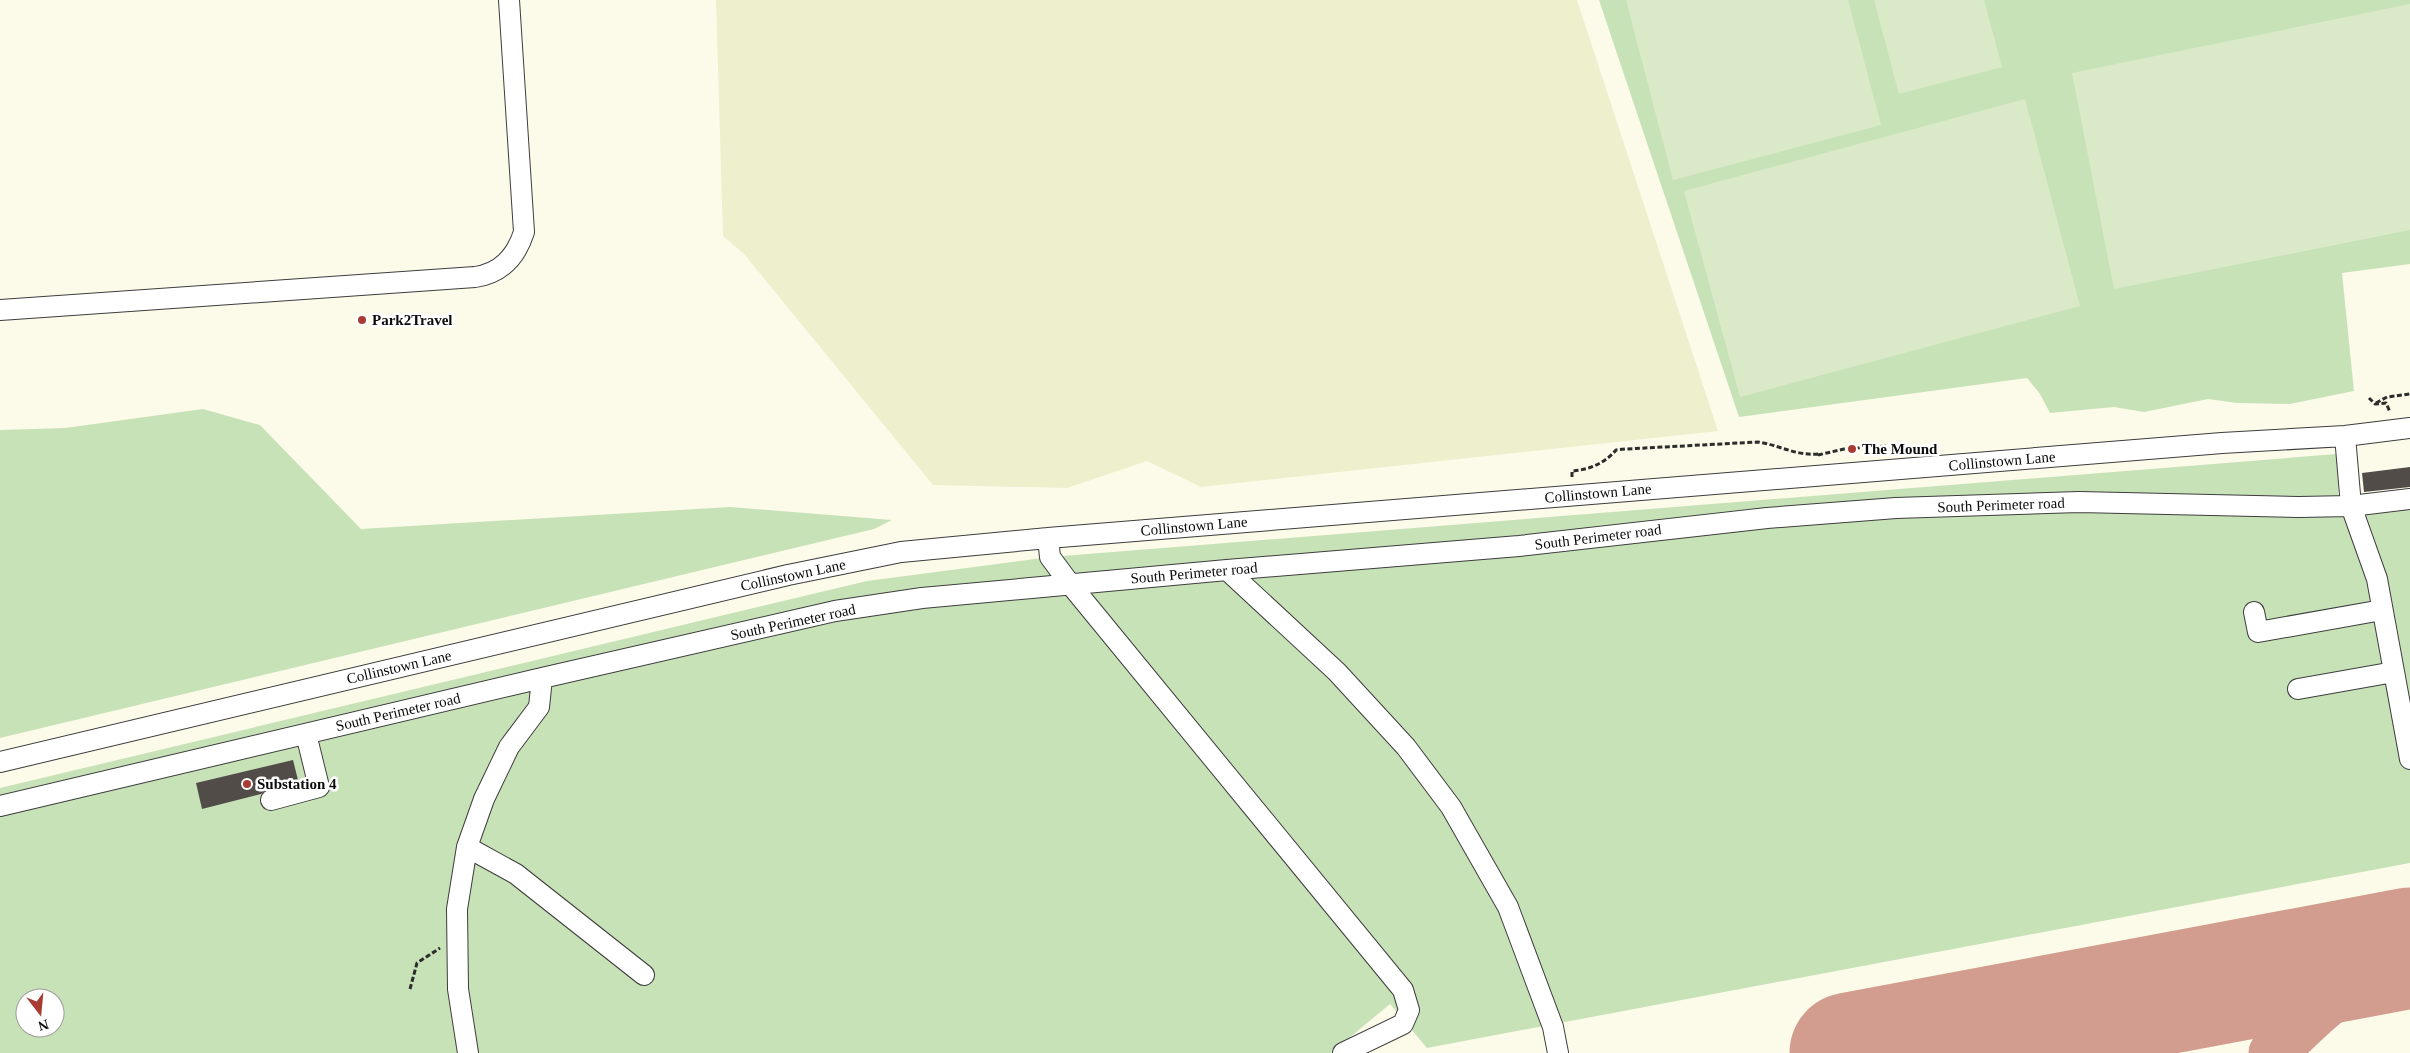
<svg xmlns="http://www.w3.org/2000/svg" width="2410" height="1053" viewBox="0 0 2410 1053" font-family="'Times New Roman',serif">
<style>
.farmland{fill:#eeefcd}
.green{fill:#c8e2b8;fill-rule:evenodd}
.pitch{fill:#daeac8}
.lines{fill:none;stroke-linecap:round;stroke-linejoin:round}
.taxiway{stroke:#d29c8e;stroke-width:49}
.runway{stroke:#d29c8e;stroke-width:121}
.building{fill:#514c48}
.minor-casing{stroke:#3d3d3d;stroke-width:22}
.path{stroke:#2c2c2c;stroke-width:3;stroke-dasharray:5 2.5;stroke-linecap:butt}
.minor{stroke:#fff;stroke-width:20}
.poi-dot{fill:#a83c33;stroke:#fff;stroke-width:2}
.labels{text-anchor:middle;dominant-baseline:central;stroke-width:5;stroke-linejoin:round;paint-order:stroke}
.poi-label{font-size:15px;font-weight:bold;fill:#0a0a0a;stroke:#fff;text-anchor:start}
.street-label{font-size:15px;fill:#0a0a0a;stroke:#fff}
</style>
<rect width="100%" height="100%" fill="#fcfbe9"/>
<path class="farmland" d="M716,0H1577L1718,431L1201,487L1147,461L1067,488L933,485L744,254L723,236Z"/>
<path class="green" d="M1599,0H2410V264L2342,273L2354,391L2290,404L2237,403L2208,399L2144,412L2114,407L2050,413L2040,394L2027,378L1739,417Z
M203,409L260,425L361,529L730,507L892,520L874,529L0,738V430L65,428Z
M2337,454L2339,514L2410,506V863L1427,1048L1390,1004L1331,1053H0V788L867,581L1050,557ZM25,998H55V1028H25Z"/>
<path class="pitch" d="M1626,0H1848L1881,125L1673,180Z
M1874,0H1984L2002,67L1899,94Z
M2410,4V230L2114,289L2072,73Z
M2025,99L2080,306L1740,397L1684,191Z"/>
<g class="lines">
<path class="taxiway" d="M2273,1053C2313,1013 2355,972 2410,954"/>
<path class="runway" d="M1850,1053L2410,948"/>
</g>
<path class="building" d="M2410,467V487L2364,492L2362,473Z
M293,760L298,780L268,789L261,794L202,809L196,783Z"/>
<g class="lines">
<g class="minor-casing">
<path id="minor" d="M0,310L475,277C501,273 516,257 524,232L509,0
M2345,436L2351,506L2377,579L2410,759
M1048,538L1050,557L1070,584L1403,990L1409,1010L1403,1024L1343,1053
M1227,570L1337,672L1406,747L1451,807L1508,907L1553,1027L1558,1053
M2254,612L2258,632L2382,610
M2298,689L2394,672
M0,762L788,575L901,552L1048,538L2222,443L2345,436L2410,428
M271,800L319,787L306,734
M0,806L542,678L835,611L922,598L1227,570L1519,546L1767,518L1896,508L2079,502L2299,507L2351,506L2410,499
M467,847L516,874L644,975
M468,1053L458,989L457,909L467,847L484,799L509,747L539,707L542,678"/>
</g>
<path class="path" d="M2369,398L2375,404L2386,403L2390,412
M2376,403L2387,397L2410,394
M1818,455L1844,449L1886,446
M1572,477V471C1589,470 1605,463 1616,450L1626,449L1758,442C1779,445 1796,456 1818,454
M410,989L417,963L440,948"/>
<use href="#minor" class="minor"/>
</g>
<g class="poi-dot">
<circle cx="362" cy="320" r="5"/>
<circle cx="1852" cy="449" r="5"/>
<circle cx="247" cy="784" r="5"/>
</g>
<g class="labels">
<g class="poi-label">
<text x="372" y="320">Park2Travel</text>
<text x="1862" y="449">The Mound</text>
<text x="257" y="784">Substation 4</text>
</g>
<g class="street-label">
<text transform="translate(2002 461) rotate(-5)">Collinstown Lane</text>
<text transform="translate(1598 493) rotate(-5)">Collinstown Lane</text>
<text transform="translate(2001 505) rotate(-2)">South Perimeter road</text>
<text transform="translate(1194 526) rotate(-5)">Collinstown Lane</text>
<text transform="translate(1598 537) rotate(-7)">South Perimeter road</text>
<text transform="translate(1194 573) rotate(-5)">South Perimeter road</text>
<text transform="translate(793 575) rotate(-12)">Collinstown Lane</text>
<text transform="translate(793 622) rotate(-12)">South Perimeter road</text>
<text transform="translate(399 667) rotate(-13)">Collinstown Lane</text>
<text transform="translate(398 712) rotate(-13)">South Perimeter road</text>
</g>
</g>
<g transform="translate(40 1013) rotate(164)"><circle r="24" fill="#ffffff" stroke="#9d9d9d"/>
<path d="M0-4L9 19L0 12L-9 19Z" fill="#a83c33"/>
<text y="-8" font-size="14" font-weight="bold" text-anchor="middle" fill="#0a0a0a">N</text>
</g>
</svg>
